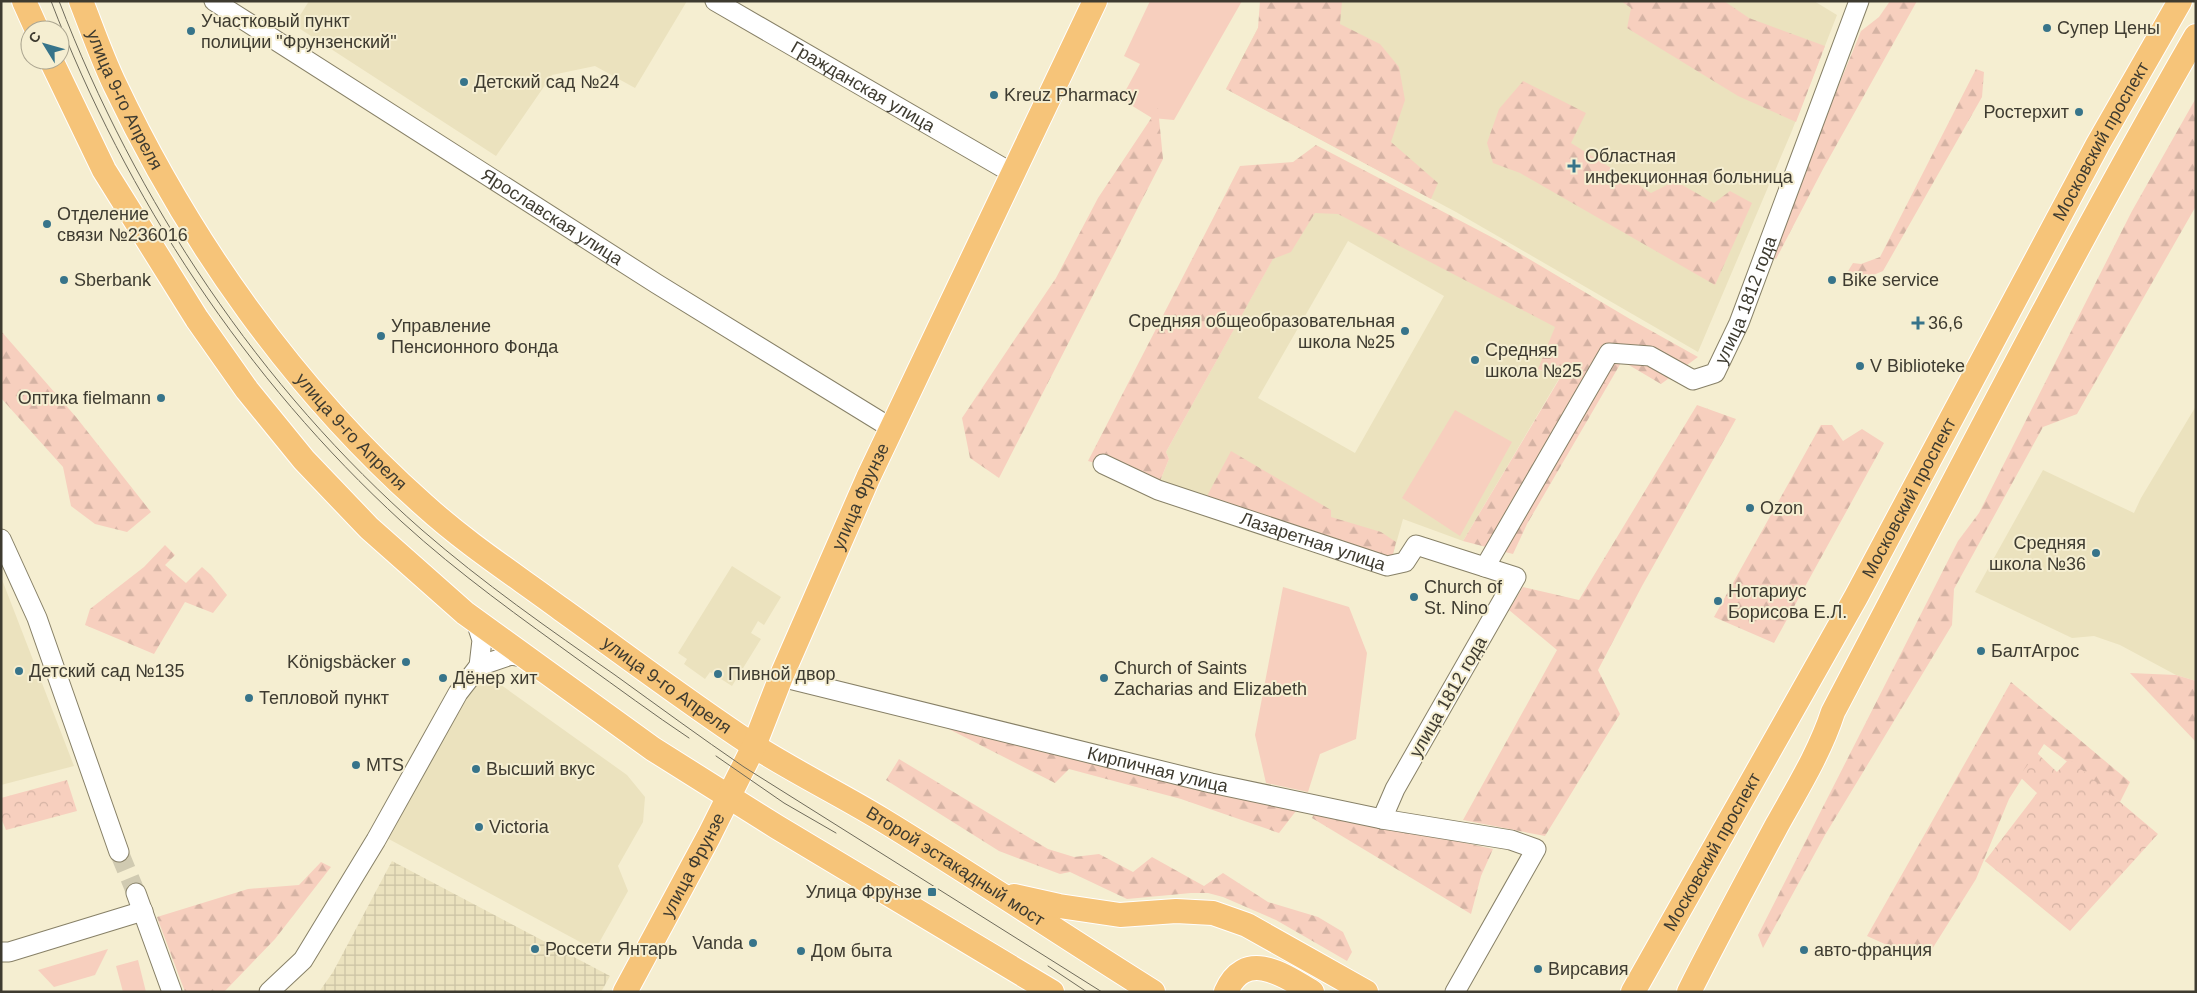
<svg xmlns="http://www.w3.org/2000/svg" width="2197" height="993" viewBox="0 0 2197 993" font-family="Helvetica,sans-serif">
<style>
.built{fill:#ebe2be;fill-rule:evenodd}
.industrial{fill:url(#industrial-grid)}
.green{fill:#f7cfbe}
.forest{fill:url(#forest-firs)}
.park{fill:url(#park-crowns)}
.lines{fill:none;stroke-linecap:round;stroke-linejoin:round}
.minor-tunnel{stroke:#d0cab1;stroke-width:19;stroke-dasharray:19 9;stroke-linecap:butt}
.minor-casing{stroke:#878067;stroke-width:21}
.major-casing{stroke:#fff;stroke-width:26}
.minor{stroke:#fff;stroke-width:19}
.major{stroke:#f6c479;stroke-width:24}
.tram{stroke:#6f6b5b;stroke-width:1}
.poi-dot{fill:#37748a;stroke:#f5eed1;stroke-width:2}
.labels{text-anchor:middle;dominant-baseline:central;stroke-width:4;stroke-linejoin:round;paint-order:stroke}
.poi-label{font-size:18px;fill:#3e3b30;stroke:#f5eed1;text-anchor:start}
.street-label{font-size:18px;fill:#3e3b30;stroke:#f5eed1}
</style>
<defs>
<pattern id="industrial-grid" width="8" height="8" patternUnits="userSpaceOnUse" patternTransform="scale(1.25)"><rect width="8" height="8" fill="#ebe2be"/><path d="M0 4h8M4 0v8" fill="none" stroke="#cbc3a4"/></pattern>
<pattern id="forest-firs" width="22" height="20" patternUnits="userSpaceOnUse" patternTransform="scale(1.25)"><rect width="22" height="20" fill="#f7cfbe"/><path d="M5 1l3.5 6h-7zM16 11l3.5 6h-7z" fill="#d5b3a4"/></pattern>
<pattern id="park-crowns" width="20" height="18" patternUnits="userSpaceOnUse" patternTransform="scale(1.25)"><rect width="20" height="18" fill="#f7cfbe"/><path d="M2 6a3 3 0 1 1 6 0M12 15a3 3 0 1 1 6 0" fill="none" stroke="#d5b3a4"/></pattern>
</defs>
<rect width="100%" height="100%" fill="#f5eed1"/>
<path class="built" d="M309,1H687L635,88L595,66L552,75L496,156L294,25Z
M1272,1H1814L1837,15L1791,133L1698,352L1456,212L1226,89Z
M1313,186L1562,310L1539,370L1560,377L1463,541L1403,519L1392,558L1160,481L1169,459L1166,452ZM1348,241L1444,296L1355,453L1258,398Z
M2196,406V681L2176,675L2120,645L2094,636L2072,638L1975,592L2043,470L2134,513L2141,498Z
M732,566L781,597L764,625L758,621L751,633L761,639L732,686L710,672L705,679L684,664L687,659L678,653Z
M1,577L74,766L1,785Z
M483,672L627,775L645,797L643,822L618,866L628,891L595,950L385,837L460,704Z"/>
<path class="industrial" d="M392,861L610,976L601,992H319L333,972Z"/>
<path class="green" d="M1150,1H1242L1174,120L1152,118L1121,99L1140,64L1124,56Z
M1455,410L1512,442L1460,536L1402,498Z
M1283,587L1349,607L1367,653L1356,739L1320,754L1308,792L1266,783L1255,735Z
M108,949L95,975L54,987L38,970Z
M138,960L146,992H123L116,966Z"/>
<path class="forest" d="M1260,1H1342L1340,24L1380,44L1399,67L1405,100L1391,142L1438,183L1431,199L1226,89L1258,28Z
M1621,1H1724L1749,18L1825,46L1796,122L1738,96L1627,28L1631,8Z
M1890,1H1917L1823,169L1776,259L1773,257L1777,237L1861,31L1879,17Z
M1976,69L1984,72L1982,97L1883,271L1852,284L1845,276L1853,263L1861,264L1880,257Z
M1523,81L1586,113L1571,143L1651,193L1675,181L1714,203L1730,191L1752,203L1715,285L1520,173L1493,163L1487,143L1499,109Z
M2196,98V206L2077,414L2043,427L1954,589L1952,625L1825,835L1763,948L1758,935L1958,541L1979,513L2132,211Z
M1158,108L1163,159L999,478L970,458L962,418L1056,278L1098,198Z
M1316,145L1497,240L1630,319L1698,357L1661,384L1622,361L1527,524L1513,554L1463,541L1560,378L1538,369L1555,327L1338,214L1315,213L1291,252L1273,259L1166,452L1169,459L1160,481L1088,461L1240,166L1293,162Z
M1,331L76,417L151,512L127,532L95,524L71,506L63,467L1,398Z
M1697,405L1736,419L1642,586L1598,670L1620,714L1545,836L1463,820L1557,650L1509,610L1523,587L1579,600Z
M1821,425H1832L1843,441L1862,429L1884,443L1774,643L1714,617Z
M1231,451L1331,510V517L1381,532L1396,542L1392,558L1207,496Z
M165,545L175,555L165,565L186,583L202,567L211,575L227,595L213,613L185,602L154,654L85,625L90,609L144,567Z
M2130,673L2176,675L2196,681V742Z
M2011,682L2130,782L2120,802L2044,744L2009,799L1976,879L1929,954H1907L1867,936Z
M933,721L1296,811L1279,833L1181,799L1069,769L1055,783Z
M899,759L1048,849L1074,857L1099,854L1133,872L1152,857L1204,886L1223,873L1268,902L1318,917L1343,932L1352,952L1347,961L1276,920L1223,897L1208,893H1191L1127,899L1070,872L1060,874L999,851L886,780Z
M1316,810L1493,849L1481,876L1471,914L1312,818Z
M321,862L331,867L275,939L224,992H185L157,917L248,889L299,885Z"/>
<path class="park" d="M2037,753L2057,772L2069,759L2158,834L2070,931L1985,861L2037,793L2019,776Z
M67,780L77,811L6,830L1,818V798Z"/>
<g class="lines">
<path class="minor-tunnel" d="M119,852L136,893"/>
<g class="minor-casing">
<g id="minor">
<path id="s1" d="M214,1L657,284L891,428"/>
<path id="s2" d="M715,1L1012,173"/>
<path id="s3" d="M1103,464L1158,490L1387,566L1405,562L1416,545L1516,577L1395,789L1382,819"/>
<path d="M1,539L37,618L119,852"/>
<path id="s4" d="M1485,567L1609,353L1650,356L1693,380L1715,373L1739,323L1859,1"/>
<path d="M476,622L482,640L479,666"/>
<path id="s5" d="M781,677L1211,783L1382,819L1511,840L1536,849L1455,992"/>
<path d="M136,893L172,992"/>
<path d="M1,952H9L143,911"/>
<path d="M269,992L303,960L376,840L458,693L479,666L511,655L524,657"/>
</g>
</g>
<g class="major-casing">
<g id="major">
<path d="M24,1L37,30"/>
<path id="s6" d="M81,1C92,29 102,58 115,85C189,241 294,390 424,505C467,544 515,575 561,609C624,654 686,701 751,744C793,771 838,793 881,819C973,875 1062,935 1153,992"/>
<path d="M51,60L104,170L197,319L247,390L304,460L369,528L465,613L653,749L777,827L1052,992"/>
<path d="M1014,896L1059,906L1120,915L1176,911L1213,913L1247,925L1366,992"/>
<path id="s7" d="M625,992L709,836L754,746L781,677L868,478L1095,1"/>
<path d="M1226,992C1245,948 1284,975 1312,992"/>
<path id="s8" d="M1633,992L1856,597L2098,144L2180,1"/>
<path d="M1689,992C1717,936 1747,881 1777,825C1797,789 1820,752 1833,712C1952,486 2068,258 2196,36"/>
</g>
</g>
<use href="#minor" class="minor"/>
<use href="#major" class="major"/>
<path class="tram" d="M51,1C127,199 245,378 402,522C459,574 521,618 583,663C618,688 653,714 689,738
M59,1C136,202 259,387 422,530C483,583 549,629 615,675C658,706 700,737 744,767L1102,992
M716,756L784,803L836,833
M1048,966L1087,992"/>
</g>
<g class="poi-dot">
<circle cx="2047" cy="28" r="5"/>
<circle cx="191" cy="31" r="5"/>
<circle cx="464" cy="82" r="5"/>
<circle cx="994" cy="95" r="5"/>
<circle cx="2079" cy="112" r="5"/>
<path d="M1571.5 158.5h5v5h5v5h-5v5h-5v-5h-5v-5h5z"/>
<circle cx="47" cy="224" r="5"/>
<circle cx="64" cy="280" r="5"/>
<circle cx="1832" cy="280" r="5"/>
<path d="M1915.5 315.5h5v5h5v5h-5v5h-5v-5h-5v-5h5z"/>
<circle cx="1405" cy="331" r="5"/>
<circle cx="381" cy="336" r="5"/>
<circle cx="1475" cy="360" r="5"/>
<circle cx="1860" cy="366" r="5"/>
<circle cx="161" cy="398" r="5"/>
<circle cx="1750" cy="508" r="5"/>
<circle cx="2096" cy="553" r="5"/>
<circle cx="1414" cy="597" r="5"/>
<circle cx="1718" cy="601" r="5"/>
<circle cx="1981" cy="651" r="5"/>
<circle cx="406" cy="662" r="5"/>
<circle cx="19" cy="671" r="5"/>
<circle cx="718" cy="674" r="5"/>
<circle cx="443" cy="678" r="5"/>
<circle cx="1104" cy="678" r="5"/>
<circle cx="249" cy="698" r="5"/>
<circle cx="356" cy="765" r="5"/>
<circle cx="476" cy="769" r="5"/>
<circle cx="479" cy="827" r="5"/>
<rect x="927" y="887" width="10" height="10" rx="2.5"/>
<circle cx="753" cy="943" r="5"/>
<circle cx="535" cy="949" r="5"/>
<circle cx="1804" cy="950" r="5"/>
<circle cx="801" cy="951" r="5"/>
<circle cx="1538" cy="969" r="5"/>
</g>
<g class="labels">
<g class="poi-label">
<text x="201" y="21">Участковый пункт<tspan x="201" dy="21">полиции "Фрунзенский"</tspan></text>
<text x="2057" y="28">Супер Цены</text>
<text x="474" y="82">Детский сад №24</text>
<text x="1004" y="95">Kreuz Pharmacy</text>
<text x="2069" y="112" text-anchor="end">Ростерхит</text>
<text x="1585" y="156">Областная<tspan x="1585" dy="21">инфекционная больница</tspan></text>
<text x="57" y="214">Отделение<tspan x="57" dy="21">связи №236016</tspan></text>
<text x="74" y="280">Sberbank</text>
<text x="1842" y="280">Bike service</text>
<text x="1395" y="321" text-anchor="end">Средняя общеобразовательная<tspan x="1395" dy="21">школа №25</tspan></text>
<text x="1928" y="323">36,6</text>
<text x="391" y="326">Управление<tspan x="391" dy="21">Пенсионного Фонда</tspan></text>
<text x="1485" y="350">Средняя<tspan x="1485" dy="21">школа №25</tspan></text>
<text x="1870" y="366">V Biblioteke</text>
<text x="151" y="398" text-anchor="end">Оптика fielmann</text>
<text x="1760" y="508">Ozon</text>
<text x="2086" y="543" text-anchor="end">Средняя<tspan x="2086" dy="21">школа №36</tspan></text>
<text x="1424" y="587">Church of<tspan x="1424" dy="21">St. Nino</tspan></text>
<text x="1728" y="591">Нотариус<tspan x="1728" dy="21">Борисова Е.Л.</tspan></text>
<text x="1991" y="651">БалтАгрос</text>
<text x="396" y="662" text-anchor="end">Königsbäcker</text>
<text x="1114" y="668">Church of Saints<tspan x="1114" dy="21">Zacharias and Elizabeth</tspan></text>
<text x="29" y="671">Детский сад №135</text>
<text x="728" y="674">Пивной двор</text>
<text x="453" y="678">Дёнер хит</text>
<text x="259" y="698">Тепловой пункт</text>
<text x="366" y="765">MTS</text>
<text x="486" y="769">Высший вкус</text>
<text x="489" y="827">Victoria</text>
<text x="922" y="892" text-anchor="end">Улица Фрунзе</text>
<text x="743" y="943" text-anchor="end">Vanda</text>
<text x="545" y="949">Россети Янтарь</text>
<text x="1814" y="950">авто-франция</text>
<text x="811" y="951">Дом быта</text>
<text x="1548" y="969">Вирсавия</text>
</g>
<g class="street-label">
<text stroke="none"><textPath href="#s2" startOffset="171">Гражданская улица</textPath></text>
<text stroke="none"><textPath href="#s6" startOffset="108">улица 9-го Апреля</textPath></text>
<text stroke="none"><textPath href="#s8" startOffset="971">Московский проспект</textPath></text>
<text stroke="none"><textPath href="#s1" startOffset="401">Ярославская улица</textPath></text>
<text stroke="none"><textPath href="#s4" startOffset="440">улица 1812 года</textPath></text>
<text stroke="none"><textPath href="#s6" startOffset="512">улица 9-го Апреля</textPath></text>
<text stroke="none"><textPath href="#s7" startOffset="549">улица Фрунзе</textPath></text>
<text stroke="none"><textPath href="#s8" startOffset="566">Московский проспект</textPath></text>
<text stroke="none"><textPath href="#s3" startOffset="224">Лазаретная улица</textPath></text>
<text stroke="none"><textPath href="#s6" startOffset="918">улица 9-го Апреля</textPath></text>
<text transform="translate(1448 697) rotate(-60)">улица 1812 года</text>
<text stroke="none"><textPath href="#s5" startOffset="388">Кирпичная улица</textPath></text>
<text stroke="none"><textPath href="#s8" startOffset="161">Московский проспект</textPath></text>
<text stroke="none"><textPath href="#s7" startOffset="144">улица Фрунзе</textPath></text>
<text stroke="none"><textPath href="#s6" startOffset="1259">Второй эстакадный мост</textPath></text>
</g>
</g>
<rect width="2197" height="993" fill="none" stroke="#3e3b30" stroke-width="5"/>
<g transform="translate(45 45) rotate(307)"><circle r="24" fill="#f5eed1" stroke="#aca691"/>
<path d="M0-4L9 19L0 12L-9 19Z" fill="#37748a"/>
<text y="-8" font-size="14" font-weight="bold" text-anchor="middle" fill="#3e3b30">С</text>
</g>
</svg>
